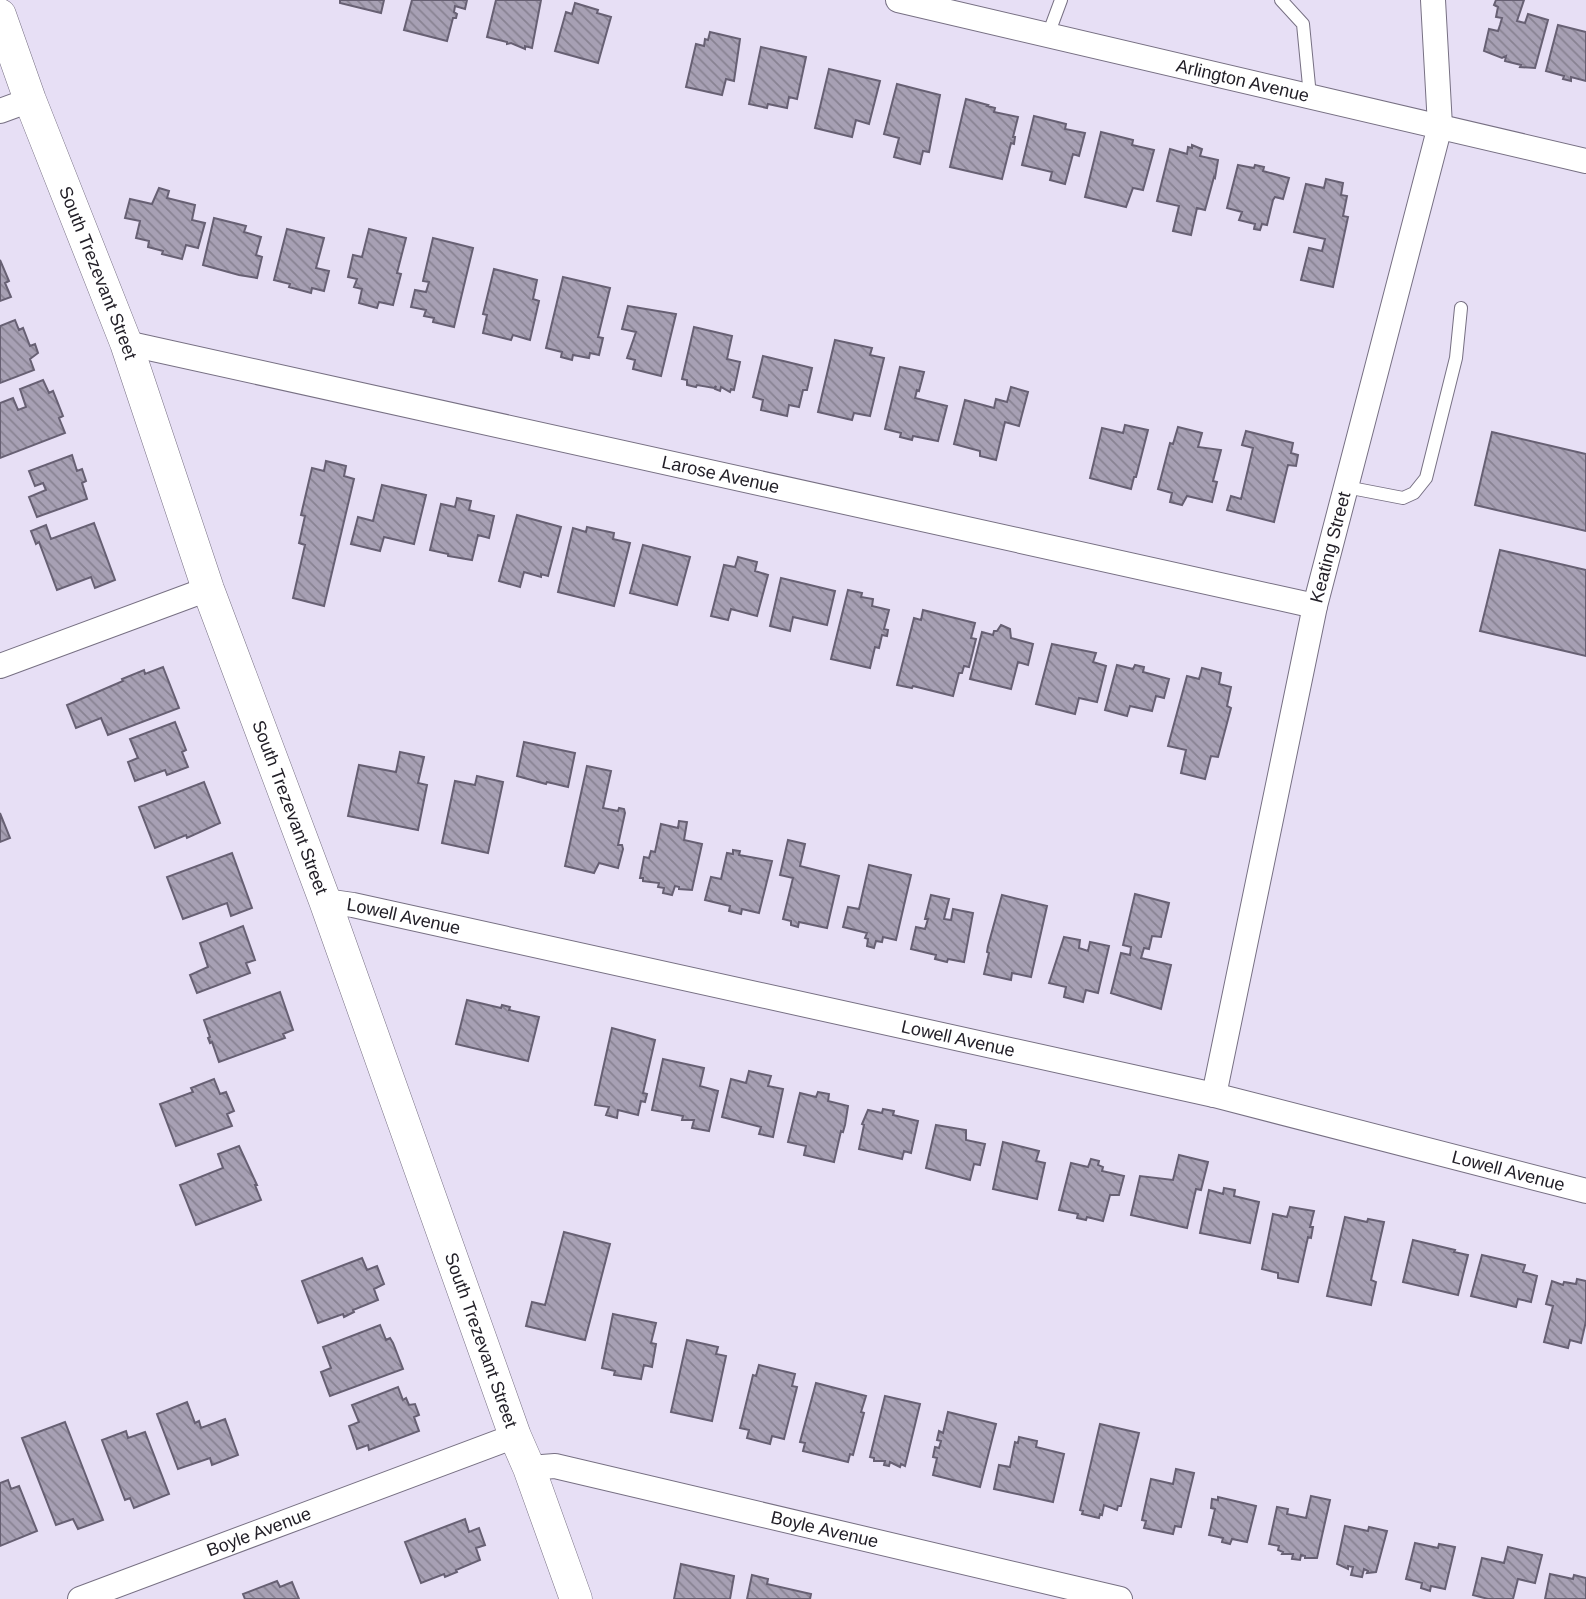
<svg xmlns="http://www.w3.org/2000/svg" width="1586" height="1599" viewBox="0 0 1586 1599" font-family="Arial,sans-serif">
<style>
.building{fill:url(#building-back-hatch);stroke:#676073;stroke-width:2}
.lines{fill:none;stroke-linecap:round;stroke-linejoin:round}
.service-casing{stroke:#777083;stroke-width:14}
.minor-casing{stroke:#777083;stroke-width:26}
.tertiary-casing{stroke:#777083;stroke-width:33}
.service{stroke:#fff;stroke-width:12}
.minor{stroke:#fff;stroke-width:24}
.tertiary{stroke:#fff;stroke-width:32}
.labels{text-anchor:middle;dominant-baseline:central;stroke-width:5;stroke-linejoin:round;paint-order:stroke}
.street-label{font-size:18px;fill:#232028;stroke:#fff}
</style>
<defs>
<pattern id="building-back-hatch" width="6" height="6" patternUnits="userSpaceOnUse" patternTransform="scale(1.75)"><rect width="6" height="6" fill="#a7a0b4"/><path d="M-1 5l2 2M0 0l6 6M5-1l2 2" fill="none" stroke="#888292"/></pattern>
</defs>
<rect width="100%" height="100%" fill="#e7dff5"/>
<path class="building" d="M340,0H384L381,13L340,3Z
M412,0H467L465,9L455,6L454,12L457,14L456,18H453L447,41L404,30Z
M496,0H541L532,48L525,46V49L511,43L507,44V42L487,37Z
M1496,0H1524L1517,21L1525,23L1528,14L1548,20L1535,68L1520,67L1521,65L1505,61L1506,56L1502,58L1484,51L1489,29L1498,31L1500,25L1502,18L1496,17L1498,7L1494,5Z
M575,3L598,10L597,13L611,17L598,63L555,51L566,12L572,14Z
M1558,25L1586,32V81L1571,77V81L1563,79L1564,76L1546,71Z
M710,32L740,39L734,81L726,79L722,95L686,87L696,44L704,46L705,39L708,40Z
M761,47L806,57L797,99L789,97L787,108L768,104L767,108L749,104Z
M829,69L880,81L869,124L856,120L852,137L815,128Z
M897,84L940,95L929,152L923,151L920,164L894,157L899,138L884,134Z
M966,99L988,105L987,106L995,108L994,112L1018,117L1013,137H1015L1014,144L1011,143L1002,179L950,167Z
M1034,116L1066,124L1065,129L1085,133L1079,156L1073,154L1065,184L1050,180L1052,172L1022,165Z
M1101,132L1133,140L1132,145L1154,150L1143,190L1133,188L1126,207L1085,197Z
M1192,145L1202,149L1200,156L1218,160L1215,178L1214,177L1205,210L1197,208L1191,235L1173,231L1179,206L1157,201L1170,149L1187,154L1188,147L1192,148Z
M1238,165L1254,168L1255,165L1264,167L1263,171L1289,178L1283,199L1275,197L1273,200L1267,225L1262,224L1260,230L1254,229L1255,224L1239,220L1242,212L1227,208Z
M1326,179L1343,183L1341,195L1347,196L1343,216L1348,217L1333,287L1301,280L1309,248L1322,251L1325,239L1294,232L1306,184L1324,188Z
M159,188L169,191L167,198L195,205L192,220L205,223L198,248L186,245L182,259L162,254L163,251L148,247L149,241L136,238L140,221L125,218L130,199L152,204Z
M214,218L246,226L244,232L261,237L256,255L262,257L257,278L239,275L203,265Z
M287,229L324,238L316,268L329,271L324,291L312,288L311,293L289,287L290,284L274,280Z
M369,229L406,238L397,273L401,274L393,305L379,302L377,308L359,303L362,289L354,287L357,279L348,277L353,255L362,257Z
M433,238L473,248L454,327L433,322L434,318L424,316L426,310L411,307L415,290L426,292L429,282L423,281Z
M0,260L9,281L5,283L11,297L0,301Z
M494,269L537,280L533,299L539,301L530,340L513,335L511,340L483,333L487,315L483,314Z
M563,277L610,288L598,337L603,338L599,355L590,353L589,358L573,355L572,360L561,357L562,352L546,348Z
M628,306L676,314L661,376L633,369L635,360L627,358L636,332L622,329Z
M15,320L19,330L23,328L30,346L35,344L38,353L30,359L34,370L0,383V326Z
M694,327L732,336L727,359L740,362L734,390L731,389L730,392L721,387L720,391L715,389L716,386L714,388L697,385L696,387L687,385V380L682,379Z
M835,340L872,348L870,355L884,358L870,416L854,413L852,420L818,412Z
M763,356L812,368L807,390H803L799,407L789,405L787,416L761,410L763,400L753,397Z
M900,367L924,372L919,391L917,390L915,398L947,406L938,441L913,436L912,440L900,437L901,433L885,429Z
M43,380L49,393L53,391L63,416L59,418L65,433L0,458V403L13,398L18,410L26,407L20,389Z
M1011,387L1028,392L1019,426L1005,422L996,460L980,456V451L954,444L965,400L994,408L996,399L1007,402Z
M1125,425L1148,430L1136,477H1134L1131,489L1090,478L1102,428L1123,433Z
M1178,427L1202,433L1198,447L1221,450L1213,481L1217,482L1212,502L1187,496L1182,505L1170,502L1172,493L1158,489L1170,443L1173,444Z
M1246,431L1293,443L1291,453L1298,455L1296,466L1288,465L1274,522L1227,510L1231,496L1241,499L1253,448L1242,445Z
M1492,432L1586,454V531L1475,505Z
M72,455L77,471L82,469L86,481L82,483L87,499L37,517L29,497L46,490L43,483L35,486L29,471Z
M326,461L346,466L344,476L354,479L324,606L293,598L305,545L299,543L305,516L301,515L312,468L324,471Z
M382,485L426,495L414,544L384,537L380,551L351,544L358,517L373,521Z
M457,498L471,501L469,510L494,516L489,538L478,535L472,560L448,556V554L430,550L441,504L455,507Z
M517,515L561,527L548,576L541,574V577L524,572L520,587L499,581Z
M94,523L115,580L95,588L91,577L57,590L39,542L36,544L31,531L46,525L51,539Z
M587,527L614,533L613,539L630,543L614,606L558,592L573,528L586,532Z
M643,545L690,557L677,605L630,593Z
M1500,550L1586,570V656L1480,631Z
M738,557L757,562L755,571L768,575L757,616L731,609L728,620L711,616L724,565L735,567Z
M781,578L835,591L827,625L793,617L790,631L770,626Z
M848,590L862,593L861,597L873,599L872,606L889,610L884,629L888,630L887,636L882,635L879,648L875,647L870,668L831,659Z
M923,610L975,623L971,638L976,639L969,667L964,666L962,673H959L953,696L913,686L912,688L897,685L914,618L921,620Z
M1001,625L1010,629L1011,638L1033,644L1028,665L1018,662L1011,689L970,679L982,632L993,635L994,631H997Z
M1052,644L1096,653L1093,662L1106,666L1097,702L1079,698L1075,714L1036,704Z
M1117,665L1133,669L1135,665L1144,667L1143,672L1169,679L1164,698L1156,696L1152,711L1130,706L1127,716L1105,710Z
M163,667L179,708L108,735L101,718L76,728L67,705L123,681L122,679L144,670L145,674Z
M1202,668L1221,673L1219,684L1231,687L1227,706L1231,708L1218,757L1211,756L1205,779L1181,773L1186,750L1168,746L1187,676L1199,679Z
M175,722L186,750L182,752L188,767L167,775L165,770L135,781L128,762L138,758L130,739Z
M524,742L575,753L568,787L547,782L546,784L517,776Z
M400,752L424,757L418,783L427,785L418,830L348,816L359,765L396,772Z
M587,766L611,771L603,808L618,811L619,808L624,809L625,813L618,845H622L623,849L618,868L599,863L594,873L565,866Z
M477,776L503,782L488,853L442,843L455,781L475,785Z
M204,782L220,823L187,838L186,835L155,848L139,807Z
M0,813L10,838L0,842Z
M679,821L687,822L684,840L702,844L692,890L679,889V887L675,886L672,895L663,893L664,888L658,887L659,883L643,881V878H640L644,857L649,858L651,851L655,852L661,824L678,828Z
M788,840L805,844L800,866L839,876L827,928L799,922L798,927L791,925V921L783,919L793,878L780,875Z
M733,850L740,851L739,855L772,861L759,913L742,909L741,914L729,911L730,906L705,900L711,877L721,879L727,853L733,854Z
M232,853L252,908L231,916L227,903L183,919L167,877Z
M869,865L911,875L896,940L883,937L882,942L876,941L874,948L867,946L868,939L865,938L867,933L843,927L848,907L859,909Z
M1135,894L1169,903L1161,937L1152,936L1149,949L1144,948L1141,958L1171,965L1161,1009L1111,993L1121,953L1130,955L1131,947L1123,945Z
M931,895L949,899L944,919L951,920L953,909L973,913L964,962L948,959L947,962L935,959L936,955L911,949L916,927L925,929L928,919H925Z
M1002,895L1047,906L1031,977L1012,973L1011,980L984,974L989,953L987,952L988,946Z
M243,926L255,960L246,963L250,973L197,993L190,975L208,967L200,943Z
M1064,937L1080,940L1079,948L1088,951L1090,942L1109,946L1098,993L1086,990L1083,1002L1064,997L1066,987L1049,983Z
M280,992L293,1030L283,1034L285,1038L219,1062L212,1042L210,1043L208,1038L210,1037L204,1020Z
M467,1000L501,1008L502,1005L510,1007L509,1010L539,1017L528,1061L456,1044Z
M612,1028L655,1040L643,1093L647,1094L645,1102L641,1101L638,1115L618,1110L617,1118L606,1115L609,1107L595,1105Z
M663,1059L704,1068L700,1086L718,1091L709,1131L692,1128L694,1120H682L683,1116L652,1110Z
M749,1071L771,1076L768,1086L783,1089L773,1137L759,1134L761,1127L722,1117L731,1079L746,1083Z
M214,1079L220,1094L226,1092L234,1111L227,1114L232,1126L176,1146L160,1104L193,1092L191,1088Z
M818,1092L829,1094L828,1101L848,1106L845,1125L843,1132L841,1131L834,1162L804,1155L806,1146L788,1142L800,1093L816,1097Z
M883,1109L894,1111L893,1115L918,1121L911,1153L904,1151L902,1159L859,1149L864,1125L862,1124L868,1110L882,1113Z
M936,1125L966,1130V1140L985,1144L980,1165L974,1164L970,1180L926,1168Z
M1003,1142L1039,1151L1036,1161L1045,1163L1037,1199L993,1189Z
M239,1146L257,1185H255L261,1200L196,1225L180,1185L223,1168L218,1154Z
M1179,1155L1208,1162L1201,1190L1196,1189L1187,1228L1131,1215L1140,1176L1173,1180Z
M1091,1159L1099,1161L1098,1165L1103,1167L1102,1171L1124,1176L1119,1195H1110L1103,1221L1087,1217L1086,1220L1077,1218L1078,1214L1059,1210L1071,1163L1088,1167Z
M1224,1188L1235,1190L1234,1196L1259,1202L1250,1243L1200,1233L1209,1190L1223,1194Z
M1290,1207L1314,1211L1310,1227H1313L1311,1238L1308,1237L1298,1282L1278,1278V1273L1262,1269L1273,1214L1287,1217Z
M1345,1217L1367,1222L1368,1219L1384,1222L1371,1280L1376,1282L1371,1305L1327,1296Z
M564,1232L610,1244L585,1340L526,1326L532,1302L545,1305Z
M1413,1240L1455,1250L1454,1252L1468,1255L1458,1295L1403,1282Z
M1482,1255L1525,1265L1523,1272L1537,1276L1531,1302L1518,1299L1516,1307L1471,1296Z
M362,1258L367,1270L377,1266L384,1284L374,1289L378,1300L353,1310L354,1312L344,1317L343,1314L318,1323L302,1281Z
M1577,1279L1586,1281V1321L1581,1343L1570,1340L1568,1348L1544,1342L1553,1306L1546,1304L1552,1281L1563,1285L1564,1282L1576,1284Z
M613,1314L656,1323L651,1343L656,1344L652,1367L644,1365L641,1379L614,1375L615,1371L602,1368Z
M380,1325L386,1340L390,1338L393,1343L403,1369L330,1396L321,1372L331,1368L323,1347Z
M687,1340L718,1347L716,1354L726,1356L712,1421L671,1412Z
M759,1365L795,1374L792,1386L797,1387L784,1439L772,1436L770,1444L747,1438L749,1430L740,1428L753,1375L756,1376Z
M816,1383L866,1396L861,1412L864,1413L853,1455L850,1454L848,1462L803,1451L805,1443L800,1442Z
M398,1387L403,1400L406,1398L409,1405L415,1404L419,1415L414,1417L419,1431L369,1450L368,1445L357,1449L349,1426L359,1422L352,1405Z
M885,1396L920,1404L905,1466L901,1464L900,1467L890,1462L889,1466L884,1465L885,1461H874V1458L870,1457Z
M187,1402L195,1423L199,1421L201,1428L225,1419L238,1455L212,1465L210,1458L178,1469L157,1414Z
M948,1412L996,1424L980,1487L933,1475L937,1458L933,1457L935,1447L939,1448L941,1441L937,1440L939,1431L943,1433Z
M65,1422L103,1520L78,1529L73,1519L56,1525L22,1438Z
M1100,1424L1139,1433L1121,1506H1118L1117,1510L1104,1505L1102,1515L1100,1514L1099,1518L1082,1514L1083,1511L1080,1510Z
M126,1431L128,1438L145,1432L169,1494L134,1508L130,1498L125,1500L102,1440Z
M1019,1437L1037,1441L1036,1447L1064,1454L1053,1502L994,1489L999,1465L1010,1467L1015,1442L1018,1443Z
M1176,1469L1194,1473L1181,1527L1175,1526L1173,1534L1144,1528L1146,1521L1142,1520L1151,1479L1173,1484Z
M8,1480L11,1489L19,1486L37,1531L0,1546V1483Z
M1311,1496L1330,1500L1317,1558H1305V1556L1301,1555L1300,1560L1292,1559L1293,1554H1282L1283,1552L1278,1550L1279,1546L1269,1544L1277,1507L1288,1509L1287,1514L1306,1518Z
M1218,1497L1256,1506L1247,1542L1232,1539L1230,1544L1222,1542L1223,1538L1209,1535L1215,1509L1211,1508L1212,1499L1218,1500Z
M465,1519L469,1532L479,1528L485,1545L476,1548L480,1560L456,1570L457,1572L445,1577L444,1574L421,1583L405,1542Z
M1345,1526L1368,1531L1369,1527L1387,1531L1376,1572L1367,1573L1368,1571L1364,1569L1362,1577L1351,1575L1353,1567L1348,1566V1569L1337,1564Z
M1415,1543L1438,1548L1439,1544L1455,1547L1445,1589L1431,1586L1430,1591L1421,1588L1422,1583L1406,1579Z
M1508,1547L1542,1555L1535,1583L1518,1579L1513,1599H1488L1473,1595L1482,1558L1504,1563Z
M681,1564L734,1576L730,1599H674Z
M1550,1574L1573,1579L1574,1575L1586,1578V1599H1545Z
M752,1575L768,1579L767,1584L811,1594L810,1599H747Z
M277,1581L280,1587L292,1582L299,1599H245L243,1594Z"/>
<g class="lines">
<g class="service-casing">
<path id="service" d="M1281,0L1303,24L1310,96
M1048,35L1061,0
M1346,487L1403,498L1414,493L1426,478L1456,358L1461,308"/>
</g>
<g class="minor-casing">
<g id="minor">
<path id="s1" d="M898,0L1586,161"/>
<path d="M0,111L30,100"/>
<path id="s2" d="M126,343L1315,606"/>
<path d="M0,666L208,589"/>
<path id="s3" d="M325,901L353,905L1214,1095L1586,1191"/>
<path id="s4" d="M1214,1095L1315,606L1440,126L1433,0"/>
<path id="s5" d="M529,1468L555,1466L1120,1599"/>
<path id="s6" d="M80,1599L515,1436"/>
</g>
</g>
<g class="tertiary-casing">
<g id="tertiary">
<path id="s7" d="M0,15L30,100L126,343L208,589L325,901L515,1436L529,1468L576,1599"/>
</g>
</g>
<use href="#service" class="service"/>
<use href="#minor" class="minor"/>
<use href="#tertiary" class="tertiary"/>
</g>
<g class="labels">
<g class="street-label">
<text stroke="none"><textPath href="#s1" startOffset="354">Arlington Avenue</textPath></text>
<text stroke="none"><textPath href="#s7" startOffset="276">South Trezevant Street</textPath></text>
<text stroke="none"><textPath href="#s2" startOffset="609">Larose Avenue</textPath></text>
<text stroke="none"><textPath href="#s4" startOffset="560">Keating Street</textPath></text>
<text stroke="none"><textPath href="#s7" startOffset="844">South Trezevant Street</textPath></text>
<text stroke="none"><textPath href="#s3" startOffset="80">Lowell Avenue</textPath></text>
<text stroke="none"><textPath href="#s3" startOffset="648">Lowell Avenue</textPath></text>
<text stroke="none"><textPath href="#s3" startOffset="1214">Lowell Avenue</textPath></text>
<text stroke="none"><textPath href="#s7" startOffset="1410">South Trezevant Street</textPath></text>
<text stroke="none"><textPath href="#s5" startOffset="303">Boyle Avenue</textPath></text>
<text stroke="none"><textPath href="#s6" startOffset="191">Boyle Avenue</textPath></text>
</g>
</g>
</svg>
